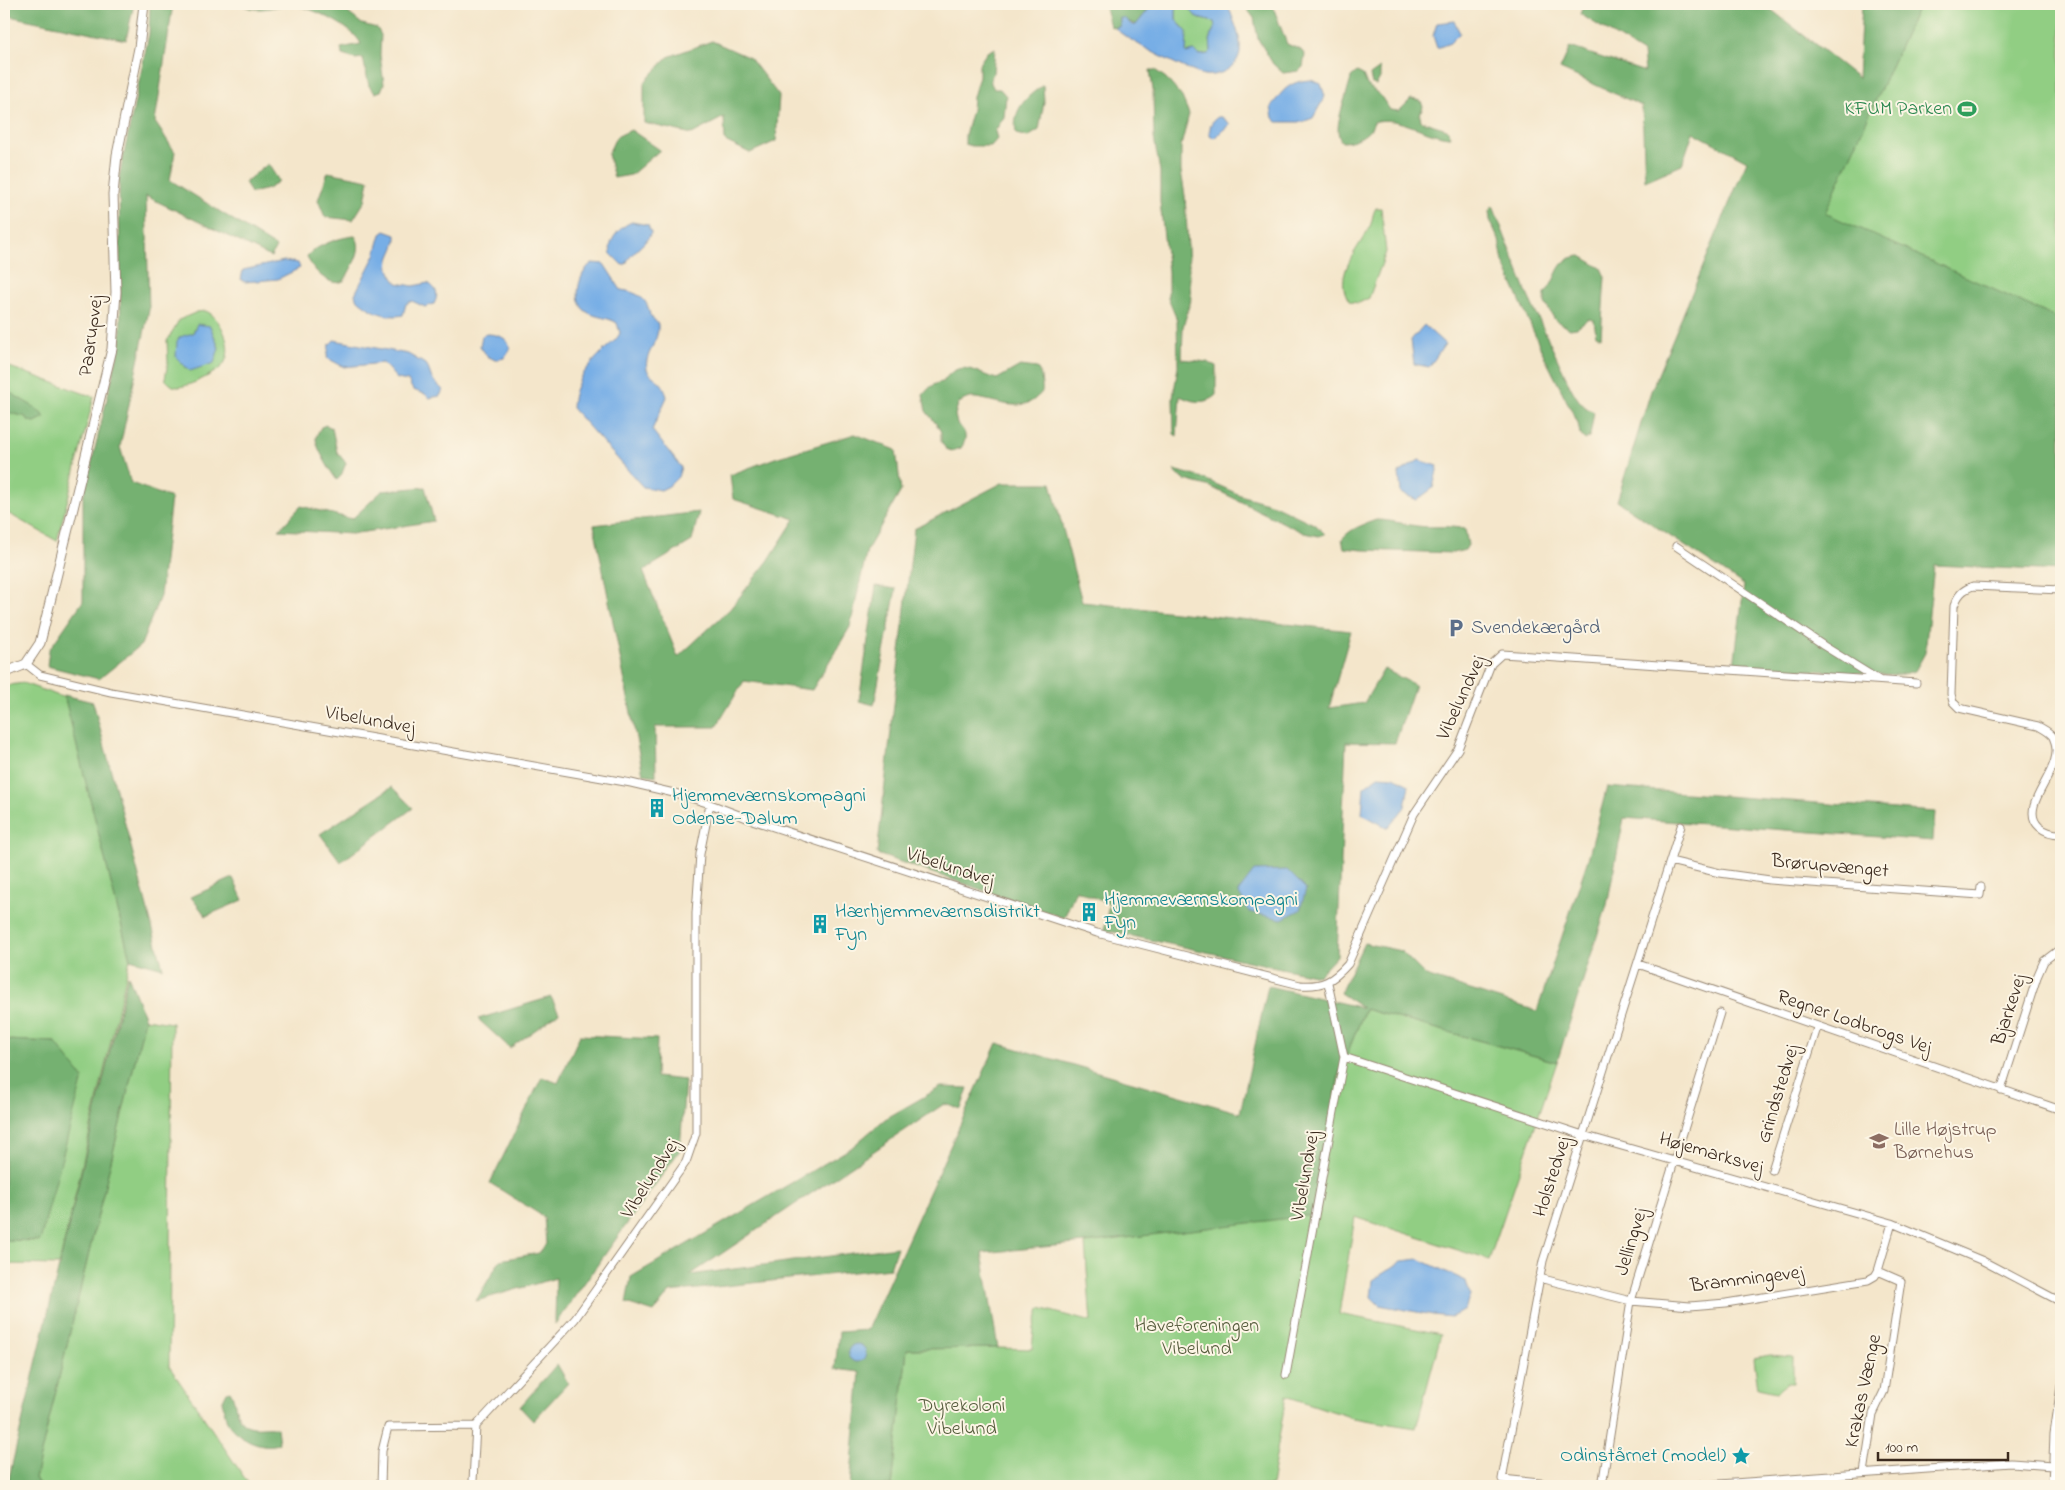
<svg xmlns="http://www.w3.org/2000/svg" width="2065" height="1490" viewBox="0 0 2065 1490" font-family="'Indie Flower',sans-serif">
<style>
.green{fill:#91ce83;stroke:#667c50;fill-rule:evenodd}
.forest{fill:#74b171;stroke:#586e48}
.water{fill:#77aee6;stroke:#596c82}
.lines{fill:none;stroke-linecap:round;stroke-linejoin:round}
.minor-casing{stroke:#988874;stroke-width:9}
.tertiary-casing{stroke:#988874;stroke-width:11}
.minor{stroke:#fff;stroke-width:7}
.tertiary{stroke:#fff;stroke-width:9}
.labels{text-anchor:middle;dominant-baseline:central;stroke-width:4;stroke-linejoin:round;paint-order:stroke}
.leisure-label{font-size:20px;fill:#27864d;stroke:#fcf5e5;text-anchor:end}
.street-label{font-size:20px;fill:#3b2a1e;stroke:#fcf5e5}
.service-label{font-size:20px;fill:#4e5e75;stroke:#fcf5e5;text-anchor:start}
.culture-label{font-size:20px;fill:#0d838f;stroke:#fcf5e5;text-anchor:start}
.education-label{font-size:20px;fill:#785e54;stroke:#fcf5e5;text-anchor:start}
.park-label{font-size:20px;fill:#555b3c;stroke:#fcf5e5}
</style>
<rect width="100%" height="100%" fill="#fcf5e5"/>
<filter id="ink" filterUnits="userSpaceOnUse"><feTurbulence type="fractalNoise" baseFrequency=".02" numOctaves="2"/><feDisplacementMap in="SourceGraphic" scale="10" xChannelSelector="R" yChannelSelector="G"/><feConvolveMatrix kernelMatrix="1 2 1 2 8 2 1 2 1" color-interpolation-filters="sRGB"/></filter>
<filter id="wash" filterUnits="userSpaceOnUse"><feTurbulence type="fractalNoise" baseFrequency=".0096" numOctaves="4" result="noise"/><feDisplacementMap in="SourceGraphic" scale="20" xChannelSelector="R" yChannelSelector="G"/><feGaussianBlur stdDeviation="1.12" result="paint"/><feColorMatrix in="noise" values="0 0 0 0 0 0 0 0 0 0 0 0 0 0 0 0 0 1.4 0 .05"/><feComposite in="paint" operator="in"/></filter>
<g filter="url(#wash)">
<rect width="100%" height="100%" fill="#f4e6cb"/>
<path class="green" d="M1179,4H1187L1197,18L1214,22L1215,27L1210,37L1211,51L1208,54L1199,55L1194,51L1186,53L1185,29L1176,20V9Z
M1919,4H2061V320L1824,214Z
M1376,208H1381L1386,252L1369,298L1359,303L1350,302C1331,276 1359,249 1370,226C1373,220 1372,214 1376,208Z
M206,311C222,318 235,350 223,365C217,373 188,387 178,387C172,387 169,383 165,379L168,362L167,341L179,320L197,312ZM210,326L219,348L185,368L181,360L195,328Z
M4,365L94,397L57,541L4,511Z
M23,683L65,698L130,959L59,1265L4,1264V1240H40L55,1042L4,1040V686Z
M1365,1009L1557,1062L1489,1260L1355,1217L1339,1314L1441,1334L1416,1428L1353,1418L1286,1396L1271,1486H892L907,1349L998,1348L1032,1349L1034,1328L1040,1308L1091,1322L1085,1243L1314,1214L1339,1074Z
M145,1019L172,1023L169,1366L250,1486H40L35,1478Z
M1770,1355L1793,1357V1383H1787L1776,1392L1758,1388L1754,1358Z"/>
<path class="forest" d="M4,4H134L126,40L4,15Z
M150,4H173L155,122L175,152L170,180L276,247L271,257L146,196L149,310L120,447L131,483L171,498L160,596L141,645L99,679L47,666L49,650L83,601V498L121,341L119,178L149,34Z
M240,4H353L347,12L362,24L377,28L381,35L380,55L384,84L381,91L375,93L369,86L363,58L355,59L342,55L341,48L361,44C354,27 306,4 289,5C270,6 260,14 240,4Z
M1104,4H1153L1136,25L1120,18V26L1115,28L1110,26Z
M1243,4H1272L1287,44L1301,50L1305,55L1303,67L1299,71L1283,73L1273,64L1258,39L1254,18Z
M1584,4H1764L1858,78L1862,4H1919L1825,213L2061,320V571L1934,565L1925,653L1915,671L1898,675L1734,666L1744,585L1617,501L1651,391L1747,161L1693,132L1682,165L1645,181L1642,106L1560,69L1570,47L1645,72L1643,53L1580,14Z
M712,41L750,58L779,96L776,141L750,153L725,141L724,117L692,134L644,123V83L668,57Z
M995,48L993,73L990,81L994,89H1000L1006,96L1004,117L995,131L997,139L991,146H972L965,144V135L972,110L973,97L979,76V64L987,52Z
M1380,68V78L1376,85L1372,84L1370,75Z
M1150,70H1155L1166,78L1182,97L1189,114L1181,146V171L1185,196L1191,300L1183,327L1182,359L1207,362L1216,366V395C1205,405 1192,402 1180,396L1177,436L1174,434L1173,398L1178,366L1177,320L1168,298V272L1160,202V171L1154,138L1153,90Z
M1357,72L1363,75L1367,85L1380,95L1390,110L1399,111L1411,99L1421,101L1423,107L1420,114L1421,121L1447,129L1451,137C1428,137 1397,114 1374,122C1370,135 1355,142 1342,142C1330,129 1349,93 1351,77Z
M1043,85L1044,102L1039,130L1028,137L1016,134C1012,110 1025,98 1043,85Z
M631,130L660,150L631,175L614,178L608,154L616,137Z
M268,164L279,181L268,189L251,193L245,182Z
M328,172L369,180L365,201L353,220L325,217L318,200Z
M1493,206L1528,296L1569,384C1575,395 1581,407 1594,412L1590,436L1585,440L1580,434L1578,423L1545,358L1503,262L1499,240L1490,220L1489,211Z
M355,236C365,249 351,267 345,280C331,290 311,269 307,256C317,245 340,237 355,236Z
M1581,256L1601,268L1605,277L1601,337L1596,335L1594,320L1588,319L1576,328L1570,329L1555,320L1545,303V293C1559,279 1554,258 1581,256Z
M1020,366L1037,368C1042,374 1041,379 1042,386C1043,391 1042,393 1038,396C1022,414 995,400 976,398C969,397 963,400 958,404L955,415L957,424C966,431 968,438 961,448L952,451L946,449L941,442V432L937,425L926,411L923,395C929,388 933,383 943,382C960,356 976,374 997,379Z
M4,389L34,407L45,417L35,422L29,421L26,417C17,414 11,415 4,408Z
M326,425L332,428L337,452L346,463L341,476L337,480C331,473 316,447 316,439C316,435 319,431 321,427Z
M855,434L896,450L901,491L867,550L850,627L812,690L744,681L716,727H655L656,776L643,774L594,525L699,512L692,541L643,571L678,657L730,609L768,561L795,519L733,499L730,475L775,458Z
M1174,470L1200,477L1240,495L1274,505L1316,525L1325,534L1319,536L1304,533L1211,487L1185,480L1177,475Z
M1002,483H1051L1082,602L1351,631L1329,708L1364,703L1384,669L1415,685L1395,743L1346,742L1337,956L1318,976L1104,930L1109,904L1076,890L1064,918L877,854L914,529Z
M425,487L434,521L352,534L279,530L301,506L352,519L382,491Z
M1376,520C1390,520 1403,524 1417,526C1433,528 1449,525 1465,529L1468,545L1465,550L1453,553L1363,550L1344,548L1342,539C1351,528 1363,525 1376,520Z
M876,586L896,589L874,705L859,701Z
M64,695L93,702L163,968L130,959Z
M392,787L413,808L341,862L320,834Z
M1607,787L1935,812L1933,841L1624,818L1607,905L1557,1062L1365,1009L1339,1074L1314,1215L1085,1243L982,1253L998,1348L907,1349L892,1486H850L860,1372L835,1369L839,1332L867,1330L997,1043L1240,1113L1268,986L1363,1008L1340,993L1364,943L1401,951L1426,976L1537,1011L1588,859Z
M233,878L243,900L206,916L191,897Z
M128,975L145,1019L35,1478L40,1486H7Z
M551,997L559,1013L510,1048L478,1019Z
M580,1035L657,1039L656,1077L685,1080L680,1150L555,1324L556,1278L476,1301L500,1260L539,1253L546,1244L544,1217L490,1183L542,1077L558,1083Z
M4,1040L55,1042L83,1078L40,1241L4,1240Z
M941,1087L968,1088L961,1109L944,1104L690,1275L897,1247L890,1268L670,1292L654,1312L626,1303L631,1277L851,1148L885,1119Z
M557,1364L568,1383L533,1421L520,1407Z
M230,1391C237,1401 234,1422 249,1426C258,1429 268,1425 277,1428L279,1443C265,1451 238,1438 229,1425C225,1420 225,1409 222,1402L227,1392Z"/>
<path class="water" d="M1153,4H1179L1176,9V20L1187,32L1186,53L1194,51L1199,55L1208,54L1211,51L1210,37L1215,27L1214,22L1197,18L1186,4H1228C1232,19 1242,36 1240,52C1237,68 1219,77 1204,75C1189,72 1124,39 1115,28L1120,26V18H1124L1132,25H1136Z
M1454,21L1460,33L1450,43L1437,48L1433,36L1437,23Z
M1311,80L1321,84L1325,96L1313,118L1302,122H1277L1273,118L1271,107C1283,90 1289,81 1311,80Z
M1218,117H1222L1230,124L1214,138L1210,135C1209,127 1211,121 1218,117Z
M632,222L648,225L651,233C645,246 631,251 626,264L622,265L611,254C607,240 621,226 632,222Z
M385,231L396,235C397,255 378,259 397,283L413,286L428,283C437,289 439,294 434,304L425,307L412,301L406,304L403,315C386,319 368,310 356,298L355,294L375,255L381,234Z
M284,261L298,263L300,268L278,279L245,282L241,280L243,270Z
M592,263L604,264L621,290C638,292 648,299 650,315L658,324C660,342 643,355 647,369C649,376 659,379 663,386C665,389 666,393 667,397L652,430L681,467L678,477L669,486L661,490L643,487L572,408C573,383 587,367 604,350C609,345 617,340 620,333L617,323C608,317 597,318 587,312C571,302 579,272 592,263Z
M197,324L210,326L219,348L214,363L190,371L176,357L177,341L180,337L193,333Z
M1424,325L1445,344L1429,367L1414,364L1411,340Z
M486,334C497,334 509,337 510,349L504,358L495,360L487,356L480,346L482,336Z
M334,340L408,354L427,365L432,379L443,390L440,396L429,398L425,394L413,390L408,381L397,379L383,363L344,367L327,358L329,345Z
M1419,460L1438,466L1433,488L1417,500L1401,493L1399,473Z
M1378,776L1394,777L1409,785L1405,807L1388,828L1362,814L1364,787Z
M1287,870L1306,889L1300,910L1282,919L1249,912L1238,892L1254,871Z
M1419,1259L1466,1281L1470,1295L1465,1310L1451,1317L1433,1315L1379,1305L1371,1297L1373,1280L1402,1261Z
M848 1353a9 9 0 1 1 18 0a9 9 0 1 1-18 0Z"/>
</g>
<g filter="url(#ink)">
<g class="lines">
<g class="minor-casing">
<path id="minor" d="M1676,546L1824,646L1879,680
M2061,590L1973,586C1962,590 1958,595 1954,606L1951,694L1953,702L1959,708L2038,726C2043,729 2050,732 2053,737C2065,761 2039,785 2034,806C2029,825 2045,834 2061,834
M26,664L40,675L111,692L631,783L678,794L710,804L752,820L1097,933L1300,985C1322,987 1333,981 1348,964L1414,814L1458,749L1491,664L1502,654L1916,683
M1670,861L1720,873L1770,880L1980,895L1981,887
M1638,964L2061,1110
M1344,1057L1583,1135L1892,1223L1983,1261L2061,1302
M2001,1090L2037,977L2044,961L2061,948
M1772,1170L1817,1028
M1539,1278L1631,1301L1690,1306L1726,1303L1868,1280L1875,1276L1878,1271L1892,1223
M1286,1375L1344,1057L1328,983
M1864,1473L1873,1414L1884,1391L1901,1281L1878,1271
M473,1481L476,1426L575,1319L686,1162L696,1133V913L700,854L710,804
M381,1486L382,1451L388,1427L476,1426
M1569,1486L1502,1479L1543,1261L1681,826
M1602,1486L1631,1301L1720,1013
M1691,1486L2011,1463L2052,1466
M2052,1486L2054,1434L2061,1386"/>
</g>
<g class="tertiary-casing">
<path id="tertiary" d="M4,673L26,664L40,643L112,349L116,292L113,194L117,155L139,48L144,4"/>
</g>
<use href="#minor" class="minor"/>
<use href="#tertiary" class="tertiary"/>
</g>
</g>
<defs>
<g id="stadium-bare" transform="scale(1.5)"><path d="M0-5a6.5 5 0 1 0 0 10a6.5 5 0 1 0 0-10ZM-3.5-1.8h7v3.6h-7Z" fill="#2e9e5b" stroke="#fcf5e5" stroke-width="2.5" paint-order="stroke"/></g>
<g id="parking-bare" transform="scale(1.5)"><path d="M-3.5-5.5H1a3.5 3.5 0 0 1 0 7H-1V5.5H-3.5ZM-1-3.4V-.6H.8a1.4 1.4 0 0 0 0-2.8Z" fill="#5c6f8a" stroke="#fcf5e5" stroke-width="2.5" paint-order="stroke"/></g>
<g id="building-bare" transform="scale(1.5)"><path d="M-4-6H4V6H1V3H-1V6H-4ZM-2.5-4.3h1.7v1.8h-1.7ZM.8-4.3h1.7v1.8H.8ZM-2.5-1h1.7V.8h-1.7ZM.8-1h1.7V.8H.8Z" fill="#0f9aa8" stroke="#fcf5e5" stroke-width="2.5" paint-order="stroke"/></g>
<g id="school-bare" transform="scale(1.5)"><path d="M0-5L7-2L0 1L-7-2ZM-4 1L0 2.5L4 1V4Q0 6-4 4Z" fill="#8d6e63" stroke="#fcf5e5" stroke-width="2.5" paint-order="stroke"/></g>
<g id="sight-bare" transform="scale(1.5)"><path d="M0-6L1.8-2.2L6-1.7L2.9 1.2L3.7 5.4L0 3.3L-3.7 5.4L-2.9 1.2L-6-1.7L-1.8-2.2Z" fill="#0f9aa8" stroke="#fcf5e5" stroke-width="2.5" paint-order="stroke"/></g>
</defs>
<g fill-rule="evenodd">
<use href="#stadium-bare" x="1967" y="109"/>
<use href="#parking-bare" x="1456" y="628"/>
<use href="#building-bare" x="657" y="808"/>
<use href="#building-bare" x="1089" y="912"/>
<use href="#building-bare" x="820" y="924"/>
<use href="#school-bare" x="1879" y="1141"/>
<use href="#sight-bare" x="1741" y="1456"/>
</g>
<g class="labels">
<g class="leisure-label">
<text x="1952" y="109">KFUM Parken</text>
</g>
<g class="street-label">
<text transform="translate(92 336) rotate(-82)">Paarupvej</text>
<text transform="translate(1462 698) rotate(-65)">Vibelundvej</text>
<text transform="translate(370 721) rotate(10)">Vibelundvej</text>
<text transform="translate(1830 867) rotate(5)">Brørupvænget</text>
<text transform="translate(950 868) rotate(18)">Vibelundvej</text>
<text transform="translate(2010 1010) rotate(-72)">Bjarkevej</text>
<text transform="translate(1854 1023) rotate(19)">Regner Lodbrogs Vej</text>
<text transform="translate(1779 1094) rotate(-73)">Grindstedvej</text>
<text transform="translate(1711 1154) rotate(16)">Højemarksvej</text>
<text transform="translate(1306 1176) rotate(-80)">Vibelundvej</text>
<text transform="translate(1553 1177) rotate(-72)">Holstedvej</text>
<text transform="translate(651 1179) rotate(-57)">Vibelundvej</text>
<text transform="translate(1632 1242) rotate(-73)">Jellingvej</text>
<text transform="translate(1747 1280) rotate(-7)">Brammingevej</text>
<text transform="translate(1864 1391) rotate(-78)">Krakas Vænge</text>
</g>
<g class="service-label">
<text x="1471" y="628">Svendekærgård</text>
</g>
<g class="culture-label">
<text x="672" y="796">Hjemmeværnskompagni<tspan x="672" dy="23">Odense-Dalum</tspan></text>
<text x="1104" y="900">Hjemmeværnskompagni<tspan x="1104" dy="23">Fyn</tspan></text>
<text x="835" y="912">Hærhjemmeværnsdistrikt<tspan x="835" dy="23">Fyn</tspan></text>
<text x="1726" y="1456" text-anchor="end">Odinstårnet (model)</text>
</g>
<g class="education-label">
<text x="1894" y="1130">Lille Højstrup<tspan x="1894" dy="23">Børnehus</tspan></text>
</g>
<g class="park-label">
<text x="1197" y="1326">Haveforeningen<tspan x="1197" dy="23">Vibelund</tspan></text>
<text x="962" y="1406">Dyrekoloni<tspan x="962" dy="23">Vibelund</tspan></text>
</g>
</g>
<rect width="2065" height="1490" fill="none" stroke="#fcf5e5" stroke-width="20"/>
<path d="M1878 1452v8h130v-8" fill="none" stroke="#3b2a1e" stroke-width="2.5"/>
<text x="1885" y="1452" font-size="15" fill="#3b2a1e" stroke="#fcf5e5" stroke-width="4" paint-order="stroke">100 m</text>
</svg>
